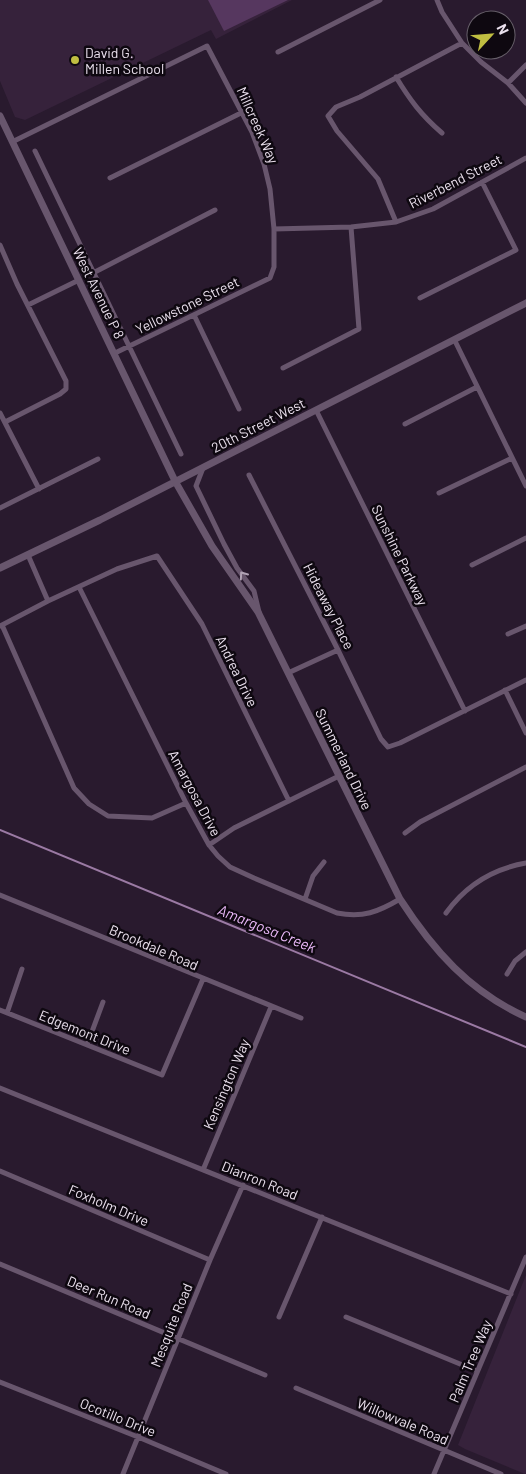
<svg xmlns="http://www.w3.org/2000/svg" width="526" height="1474" viewBox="0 0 526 1474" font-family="Barlow,sans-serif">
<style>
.built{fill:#36223b}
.green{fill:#56375f}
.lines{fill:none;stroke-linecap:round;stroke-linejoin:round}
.stream{stroke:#9b7aa4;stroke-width:2}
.street{stroke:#68566d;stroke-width:5}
.secondary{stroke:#68566d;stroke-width:7}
.oneway{stroke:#b0a2b4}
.poi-dot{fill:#c0be41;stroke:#0e0810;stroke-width:2}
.labels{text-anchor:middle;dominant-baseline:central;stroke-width:5;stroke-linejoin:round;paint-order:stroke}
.poi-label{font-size:14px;fill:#ebe1ee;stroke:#0e0810;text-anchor:start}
.street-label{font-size:14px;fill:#ebe1ee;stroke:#0e0810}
.water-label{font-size:15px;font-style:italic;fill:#eab8f9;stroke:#0e0810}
</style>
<rect width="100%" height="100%" fill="#291a2e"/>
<path class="built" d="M0,0H292L216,39L211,30L25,120L15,117L0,81Z
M526,1275V1474H525L465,1449L458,1445Z"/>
<path class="green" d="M208,0H288L224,31Z"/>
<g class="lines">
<path class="stream" d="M0,830L526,1047"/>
<path class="street" d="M437,0L442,12L462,43L481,62L508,83L526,103
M278,52L380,0
M396,77C410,100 421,115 442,133
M508,83L526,65
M12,142L207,46L252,132L264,164L270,189L274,229V267L270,278L115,353
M35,151L181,454
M110,178L241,113
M396,222L378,179L337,131L328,116L336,107L360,97L462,43
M274,229L351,227L396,222L433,209L526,158
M0,245L17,284L66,381V389L60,394L5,422
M93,273L215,210
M420,298L516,250L482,182
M28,305L79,280
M194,315L239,409
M455,341L526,486
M283,368L359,329L351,227
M316,410L465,711
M0,413L39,489
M405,424L477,387
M203,468L196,486L224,544L237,568L254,591L259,612
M249,475L338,650L381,739L388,747L400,743L526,680
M439,493L512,458
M0,508L98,459
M28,555L48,601
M472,565L526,538
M79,587L186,803L209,845L218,856L230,867L254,878L337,913C363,918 378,912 400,899
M2,625L74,788L89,804L108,816L152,818L186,803
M0,626L48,601L117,569L157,556L202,624L289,801
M508,634L526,626
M288,673L338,650
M505,690L526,733
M405,833L420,822L526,767
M209,845L234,828L339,776
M0,895L301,1018
M305,899L313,876L324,862
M446,913C466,885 492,869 526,863
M507,974L515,961L526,952
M0,1010L162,1075L203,979
M7,1013L22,969
M87,1045L103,1002
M0,1088L511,1294
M203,1170L271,1007
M0,1171L210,1260
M0,1264L265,1375
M279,1317L322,1217
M346,1317L477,1371
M0,1382L138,1437L226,1474
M296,1388L501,1474
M123,1474L210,1260L243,1185
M434,1474L526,1257"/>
<path class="secondary" d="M0,116L175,481L212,546L258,612L400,899C433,950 470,992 526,1017
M0,568L100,520L526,303"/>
</g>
<defs><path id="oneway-chevron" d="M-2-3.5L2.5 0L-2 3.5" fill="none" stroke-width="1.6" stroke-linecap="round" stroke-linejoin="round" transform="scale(1.25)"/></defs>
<use class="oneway" href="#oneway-chevron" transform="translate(243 575) rotate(-125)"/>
<circle class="poi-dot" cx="75" cy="60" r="5"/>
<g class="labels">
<g class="poi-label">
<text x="85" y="52">David G.<tspan x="85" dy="16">Millen School</tspan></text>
</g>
<g class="street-label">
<text transform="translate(258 125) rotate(66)">Millcreek Way</text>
<text transform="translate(455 181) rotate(-27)">Riverbend Street</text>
<text transform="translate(99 293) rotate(64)">West Avenue P 8</text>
<text transform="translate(187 305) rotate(-26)">Yellowstone Street</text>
<text transform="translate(258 425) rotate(-27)">20th Street West</text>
<text transform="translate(400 555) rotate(64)">Sunshine Parkway</text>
<text transform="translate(329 606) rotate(63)">Hideaway Place</text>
<text transform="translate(237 671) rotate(64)">Andrea Drive</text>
<text transform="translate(344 759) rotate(64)">Summerland Drive</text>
<text transform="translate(195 793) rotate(62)">Amargosa Drive</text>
<text transform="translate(154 947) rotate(23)">Brookdale Road</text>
<text transform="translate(85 1032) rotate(22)">Edgemont Drive</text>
<text transform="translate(226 1084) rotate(-67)">Kensington Way</text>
<text transform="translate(260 1180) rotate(22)">Dianron Road</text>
<text transform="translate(109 1205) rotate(23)">Foxholm Drive</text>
<text transform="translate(109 1297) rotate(23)">Deer Run Road</text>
<text transform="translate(171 1325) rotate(-68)">Mesquite Road</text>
<text transform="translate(470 1361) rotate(-67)">Palm Tree Way</text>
<text transform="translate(118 1417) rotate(22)">Ocotillo Drive</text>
<text transform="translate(403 1421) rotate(23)">Willowvale Road</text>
</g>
<g class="water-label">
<text transform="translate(267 928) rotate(22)">Amargosa Creek</text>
</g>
</g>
<g transform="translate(491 35) rotate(64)"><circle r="24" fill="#0e0810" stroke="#665f69"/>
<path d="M0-4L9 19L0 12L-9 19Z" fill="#c0be41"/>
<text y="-8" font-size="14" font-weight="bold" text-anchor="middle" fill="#ebe1ee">N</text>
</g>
</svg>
